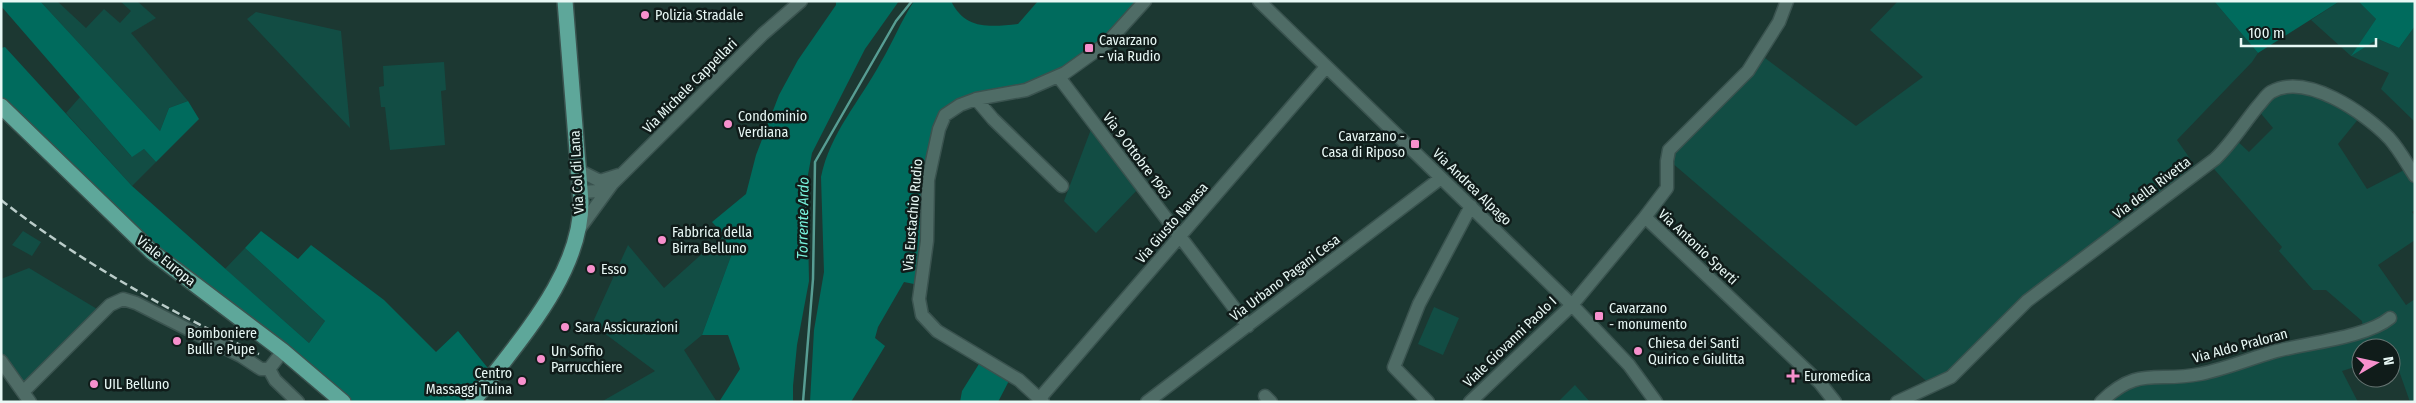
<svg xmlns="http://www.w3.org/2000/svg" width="2416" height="403" viewBox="0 0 2416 403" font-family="'Fira Sans Condensed',sans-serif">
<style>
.green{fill:#124d44}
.forest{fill:#006b5d}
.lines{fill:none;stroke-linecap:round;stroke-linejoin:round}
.stream{stroke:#579d93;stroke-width:2.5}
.minor-casing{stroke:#3a534f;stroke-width:15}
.major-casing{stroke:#3a534f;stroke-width:18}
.minor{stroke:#4f6c66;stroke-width:12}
.major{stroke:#5ea79a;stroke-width:15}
.rail{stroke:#baccc9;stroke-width:2.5;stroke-dasharray:8 4;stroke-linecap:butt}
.poi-dot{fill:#f790cd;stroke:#101c1a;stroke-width:2}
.labels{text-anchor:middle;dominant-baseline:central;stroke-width:5;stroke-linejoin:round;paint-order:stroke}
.poi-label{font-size:14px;fill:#e8f8f5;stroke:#101c1a;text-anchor:start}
.street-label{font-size:14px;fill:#e8f8f5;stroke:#101c1a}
.water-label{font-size:15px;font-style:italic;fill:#79f4de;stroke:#101c1a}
</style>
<rect width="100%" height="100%" fill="#1c3832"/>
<path class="green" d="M40,1H57L86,28L104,9L120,23L131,11L120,1H137L156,18L131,33L188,101L169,108L160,131Z
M1898,1H2214L2258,53L2252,62L2177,140L2198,170L2121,229L1945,379L1931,385L1671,162L1672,151L1761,55L1856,126L1923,77L1870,30Z
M2340,1H2358L2376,19L2352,55L2378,39L2399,48L2415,26V122L2381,89L2389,73L2351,56L2311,20Z
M256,12L341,31L350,128L247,19Z
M444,62L446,90L441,91L445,145L390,150L385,107H381L379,87L384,86L383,66Z
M2306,85L2364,112L2338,144L2367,189L2406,169L2415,184V210L2412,212L2415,216V240L2378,265L2406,305L2415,299V402H2410L2391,348H2361V365L2342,371L2358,402H2100L2111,390L2363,330L2362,321L2326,290H2313L2279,251L2282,247L2208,162L2235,139L2249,152L2273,128L2258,110L2274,94Z
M80,97L131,156L144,149L156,162L132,186L66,113Z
M1093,124L1139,188L1096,233L1064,201Z
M23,231L41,242L32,256L12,245Z
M724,234L731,256L702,335L684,350L717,402H601L655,371L592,324L628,245L664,288Z
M245,248L325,321L309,343L225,269Z
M29,268L102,312L25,392L1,358V279Z
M1434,307L1459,318L1443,355L1418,344Z
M1575,385L1590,402H1558Z"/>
<path class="forest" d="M1,1H40L160,131L169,108L188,101L199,119L156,162L144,149L132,157L1,6Z
M836,1H899L865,49L812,153L807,180L809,281L797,345L793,386V402H719L740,369L728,335H702L731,256L724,235L712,222L746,194L756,155L779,95L798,60L836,5Z
M914,1H951C965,30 990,27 1018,24L1038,1H1141L1113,33L1057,74L955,106L943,121L929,188L919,285L904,282L878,327L875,338L885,346L851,402H810L814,330L824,272L821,177C830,133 860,101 881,62C893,42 901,21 914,1Z
M2214,1H2340L2258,53Z
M2358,1H2415V26L2399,48L2378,39L2351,56L2376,19Z
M5,47L132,186L309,343L325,321L245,248L261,231L298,259L311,245L384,300L436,352L458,331L491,372L465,402H350L208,299L1,110V48Z
M984,356L1013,373L998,402H960L962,391Z"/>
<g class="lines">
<path class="stream" d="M803,402L813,279L815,162L896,21L912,1"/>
<g class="minor-casing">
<path id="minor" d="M1259,1L1572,305L1629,365L1656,402
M1787,1L1779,22L1748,71L1669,150L1667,161V188L1645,217L1820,383L1835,402
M1058,76L1248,326
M976,99L993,119L1062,186
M578,170L600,181L619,175
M580,192L599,191L612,184
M577,232L612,184L763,34L801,1
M1,361L30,402
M269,369L275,380L298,402
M269,369L283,351
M23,392L110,305L123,299L136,303L241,356L261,369H269
M1265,396L1271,402
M1040,398L1326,67
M1043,402L1019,380L937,331L922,315L919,299L927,241L928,180L939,129L945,115L960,105L976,99L1026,90L1065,73L1107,43L1145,1
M1147,402L1441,178
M1428,402L1394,367L1419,304L1471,206
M1470,402L1572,305L1645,217
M1897,402L1951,377L2027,301L2215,159C2231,144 2244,123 2258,106C2262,102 2266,95 2271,92C2306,72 2365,113 2389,138C2399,149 2407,164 2415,176
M2101,402C2139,365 2156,383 2200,374C2225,369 2249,359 2273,352C2305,343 2366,338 2390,318"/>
</g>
<g class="major-casing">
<path id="major" d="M1,106L152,252L283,351L343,402
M473,402C514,345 581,277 581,202L565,1"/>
</g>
<use href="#minor" class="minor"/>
<use href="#major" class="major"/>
<path class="rail" d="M1,200C80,262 169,311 259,354"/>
</g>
<g class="poi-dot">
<circle cx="645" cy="15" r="5"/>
<rect x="1084" y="43" width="10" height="10" rx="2.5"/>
<circle cx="728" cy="124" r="5"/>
<rect x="1410" y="139" width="10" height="10" rx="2.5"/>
<circle cx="662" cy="240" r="5"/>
<circle cx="591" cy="269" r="5"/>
<rect x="1594" y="311" width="10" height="10" rx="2.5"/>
<circle cx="565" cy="327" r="5"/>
<circle cx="177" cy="341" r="5"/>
<circle cx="1638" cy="351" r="5"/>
<circle cx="541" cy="359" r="5"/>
<path d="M1790.5 368.5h5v5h5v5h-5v5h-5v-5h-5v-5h5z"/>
<circle cx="522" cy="381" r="5"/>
<circle cx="94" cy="384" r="5"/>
</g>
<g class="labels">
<g class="poi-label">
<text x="655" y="15">Polizia Stradale</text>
<text x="1099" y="40">Cavarzano<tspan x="1099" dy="16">- via Rudio</tspan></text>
<text x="738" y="116">Condominio<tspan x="738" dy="16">Verdiana</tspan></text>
<text x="1405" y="136" text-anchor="end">Cavarzano -<tspan x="1405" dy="16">Casa di Riposo</tspan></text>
<text x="672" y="232">Fabbrica della<tspan x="672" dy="16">Birra Belluno</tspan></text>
<text x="601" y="269">Esso</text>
<text x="1609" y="308">Cavarzano<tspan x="1609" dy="16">- monumento</tspan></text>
<text x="575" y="327">Sara Assicurazioni</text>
<text x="187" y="333">Bomboniere<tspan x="187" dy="16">Bulli e Pupe</tspan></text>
<text x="1648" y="343">Chiesa dei Santi<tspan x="1648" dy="16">Quirico e Giulitta</tspan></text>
<text x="551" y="351">Un Soffio<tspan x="551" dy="16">Parrucchiere</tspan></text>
<text x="512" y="373" text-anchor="end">Centro<tspan x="512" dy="16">Massaggi Tuina</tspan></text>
<text x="1804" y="376">Euromedica</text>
<text x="104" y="384">UIL Belluno</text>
</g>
<g class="street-label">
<text transform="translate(690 86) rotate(-45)">Via Michele Cappellari</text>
<text transform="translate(1137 156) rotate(53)">Via 9 Ottobre 1963</text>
<text transform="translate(577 172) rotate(-93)">Via Col di Lana</text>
<text transform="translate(1472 187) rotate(44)">Via Andrea Alpago</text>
<text transform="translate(2152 188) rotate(-37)">Via della Rivetta</text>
<text transform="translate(913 215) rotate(-85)">Via Eustachio Rudio</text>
<text transform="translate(1172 223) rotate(-49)">Via Giusto Navasa</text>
<text transform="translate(1698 247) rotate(43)">Via Antonio Sperti</text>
<text transform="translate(166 261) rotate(39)">Viale Europa</text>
<text transform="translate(1285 278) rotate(-37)">Via Urbano Pagani Cesa</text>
<text transform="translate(1510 342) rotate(-44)">Viale Giovanni Paolo I</text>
<text transform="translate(2240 346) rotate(-15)">Via Aldo Praloran</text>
</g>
<g class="water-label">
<text transform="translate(803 218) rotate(-89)">Torrente Ardo</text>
</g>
</g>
<rect width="2416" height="403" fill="none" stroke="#e8f8f5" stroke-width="5"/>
<g transform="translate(2376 363) rotate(81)"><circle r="24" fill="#101c1a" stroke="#667472"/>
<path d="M0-4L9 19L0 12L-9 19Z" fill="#f790cd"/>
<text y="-8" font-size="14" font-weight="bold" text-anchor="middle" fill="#e8f8f5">N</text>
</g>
<path d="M2241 38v8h135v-8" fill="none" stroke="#e8f8f5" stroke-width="2.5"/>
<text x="2248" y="38" font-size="15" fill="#e8f8f5" stroke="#101c1a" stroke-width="4" paint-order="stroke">100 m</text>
</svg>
